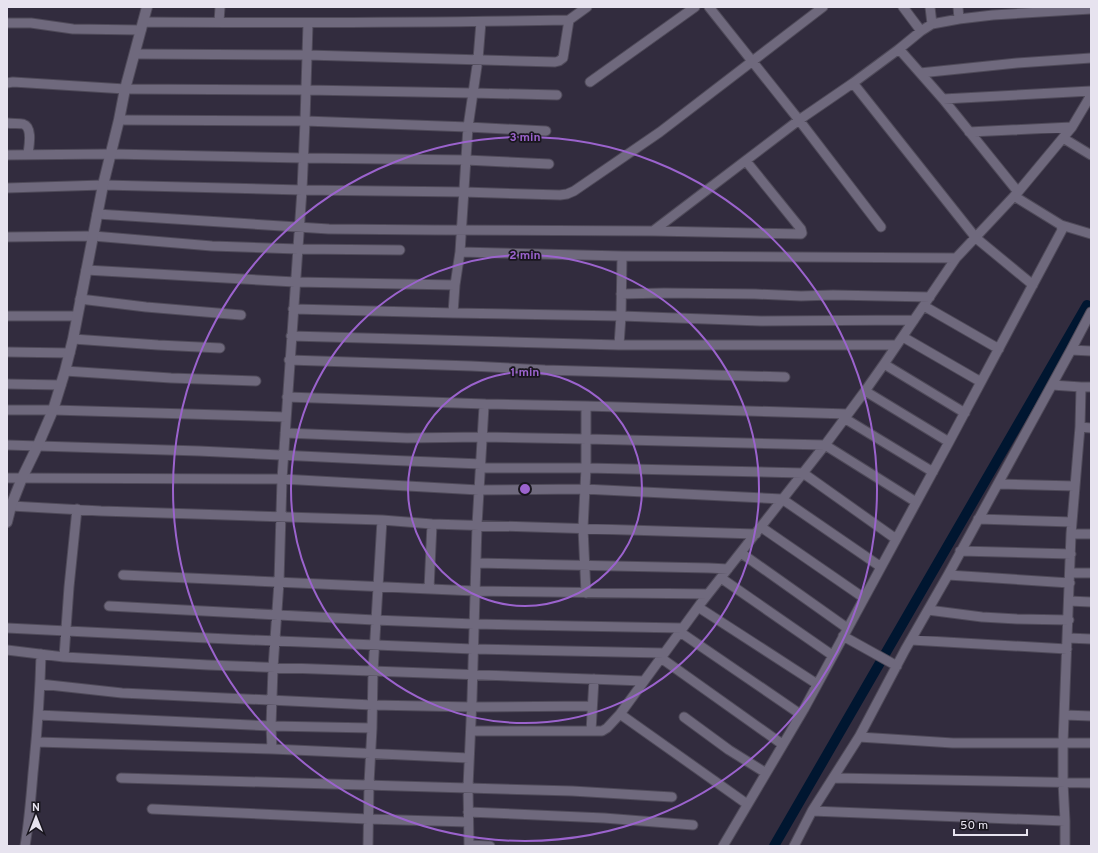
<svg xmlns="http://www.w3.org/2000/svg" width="1098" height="853" viewBox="0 0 1098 853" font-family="Overpass,sans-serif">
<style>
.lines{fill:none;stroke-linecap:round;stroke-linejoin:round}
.canal{stroke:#001630;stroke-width:10}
.minor-casing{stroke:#4f4a59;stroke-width:11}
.tertiary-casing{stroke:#4f4a59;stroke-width:12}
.minor{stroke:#6f697d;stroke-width:9}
.tertiary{stroke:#6f697d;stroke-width:10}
.ring{fill:none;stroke:#9b63cd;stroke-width:2}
.centre{fill:#9b63cd;stroke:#19161e;stroke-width:2}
.ring-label{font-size:12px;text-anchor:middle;font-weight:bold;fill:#9b63cd;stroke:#19161e;stroke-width:3.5;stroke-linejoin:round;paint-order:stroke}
</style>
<rect width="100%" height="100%" fill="#322c3e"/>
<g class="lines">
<path class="canal" d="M774,846L1087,305"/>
<g class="minor-casing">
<path id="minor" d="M709,7L799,120L881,227
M903,7L921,31
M930,7L932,24
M958,7L959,19
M143,22C285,23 427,23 569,20
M219,22L220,7
M481,22L478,59L468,127L460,252L622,256L956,258
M7,23H31L73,29L141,30
M899,49L943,99L1018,192
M135,54L307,55L555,62L559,61L563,58L569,20L587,7
M920,73L1017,63L1091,58
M590,82L695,7
M7,83L13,82L125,89L306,90L472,93L557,95
M853,83L976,238L1033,285
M943,99L1091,91
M119,120L305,121L468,127L546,131
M7,123C12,124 19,123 23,124C33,127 29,146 28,154
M969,132L1072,127
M1063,138L1091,155
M7,155L111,154L303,158L466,160L549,164
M7,188L103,185L302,190L463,192L560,195L567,194L574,191L660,132L823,7
M1014,196L1061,225L1091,234
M97,214L329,229L435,230L653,231L801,234L802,233L801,229L746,161
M653,231L799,120L853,83L899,49L921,31L932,24L959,19L993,15L1091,9
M7,237L93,236L212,246L298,249L400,250
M86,270L295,282L455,285
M621,294L664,293L755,294L801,296L833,295L930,297
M80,299L146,307L241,315
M924,306L999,349
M293,309L453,313L621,316L761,321L914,320
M453,313L455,285L460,252
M7,316H77
M291,336L619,345H896
M903,337L981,382
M73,339L158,345L220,348
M619,345L621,316L622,256
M1071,350L1091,351
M7,352L70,353
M289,360L471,366L545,370L785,377
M884,364L965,413
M65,371L171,378L256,381
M7,384L61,385
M1052,385L1081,387
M865,391L949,442
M287,397L485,404
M7,410H53L286,417
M844,418L933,472
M1080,427L1091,428
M285,433L407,438L482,437L587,439L825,445L916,502
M7,445L199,451L384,460L481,464
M480,468H586L803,473L896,539
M7,478L282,479L479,490L584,489L782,499L881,567
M998,484L1075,486
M11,506L101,511L382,520L432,524L756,534
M978,519L1072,522
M761,527L864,598
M1071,534H1091
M960,551L1071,554
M741,553L847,628
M476,563L709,568L728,569
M1071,573H1091
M123,575L475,591L708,594
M948,575L1070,583
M721,578L832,655
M429,589L432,524
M586,593L583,528L586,468V406
M1069,601L1091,602
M109,606L375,620L474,624L682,628
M698,607L817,684
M928,610L982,617L1017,619L1069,620
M7,628L228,639L473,649L664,653
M680,632L800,714
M843,636L897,666
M1068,638L1091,639
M911,640L1067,649
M7,650L64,657L208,665L644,681
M64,657L69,587L77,509
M661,658L782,744
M40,684L122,693L372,705L472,707L592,706
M620,714L747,804
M38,715L271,726L372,728
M1065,715L1091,716
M684,717L729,750L766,773
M471,731H602L607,728L620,714L701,603L825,445L865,391L884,364L956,258L1018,192L1072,127L1091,95
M591,731L594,679
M859,737L953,743H1091
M36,742L272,749L469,758
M272,749L271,726L273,668L279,582L282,479L302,190L305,121L308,23
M121,778L572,791L672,797
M834,778L1091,783
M152,809L368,819L468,822
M812,811L1065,821
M468,812L604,818L693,825
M469,845L490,846
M25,846C29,822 31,798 33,773C37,734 40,694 41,654
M368,846L369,784L372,728L373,671L382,520
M469,846L468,787L472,699L477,525L484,406L485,404L586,406L848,414
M723,846L804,709L949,442L1062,230L1061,225
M794,846L812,811L859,737L905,650L948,575L1071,350L1091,312
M1065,846V821L1063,782V743L1071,534L1080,427L1081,387H1091"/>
</g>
<g class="tertiary-casing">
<path id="tertiary" d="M7,522L11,506L22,478L38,445L53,410L65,371L73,339L103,185L119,120L125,89L147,7"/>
</g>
<use href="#minor" class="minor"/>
<use href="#tertiary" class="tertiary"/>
</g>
<g class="ring">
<circle cx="525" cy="489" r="117"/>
<circle cx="525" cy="489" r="234"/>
<circle cx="525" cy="489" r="352"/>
</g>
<circle cx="525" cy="489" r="6" class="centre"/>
<g class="ring-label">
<text x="525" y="141">3 min</text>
<text x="525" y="259">2 min</text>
<text x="525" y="376">1 min</text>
</g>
<rect width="1098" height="853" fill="none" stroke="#e7e3ef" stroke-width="16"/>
<g transform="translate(36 817)" stroke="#19161e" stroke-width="3" paint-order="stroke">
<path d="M0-3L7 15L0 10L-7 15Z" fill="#e7e3ef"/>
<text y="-6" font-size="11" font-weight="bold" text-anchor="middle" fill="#e7e3ef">N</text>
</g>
<path d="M954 829v6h73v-6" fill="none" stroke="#e7e3ef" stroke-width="2"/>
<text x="960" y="829" font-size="12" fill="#e7e3ef" stroke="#19161e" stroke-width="3" paint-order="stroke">50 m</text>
</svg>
